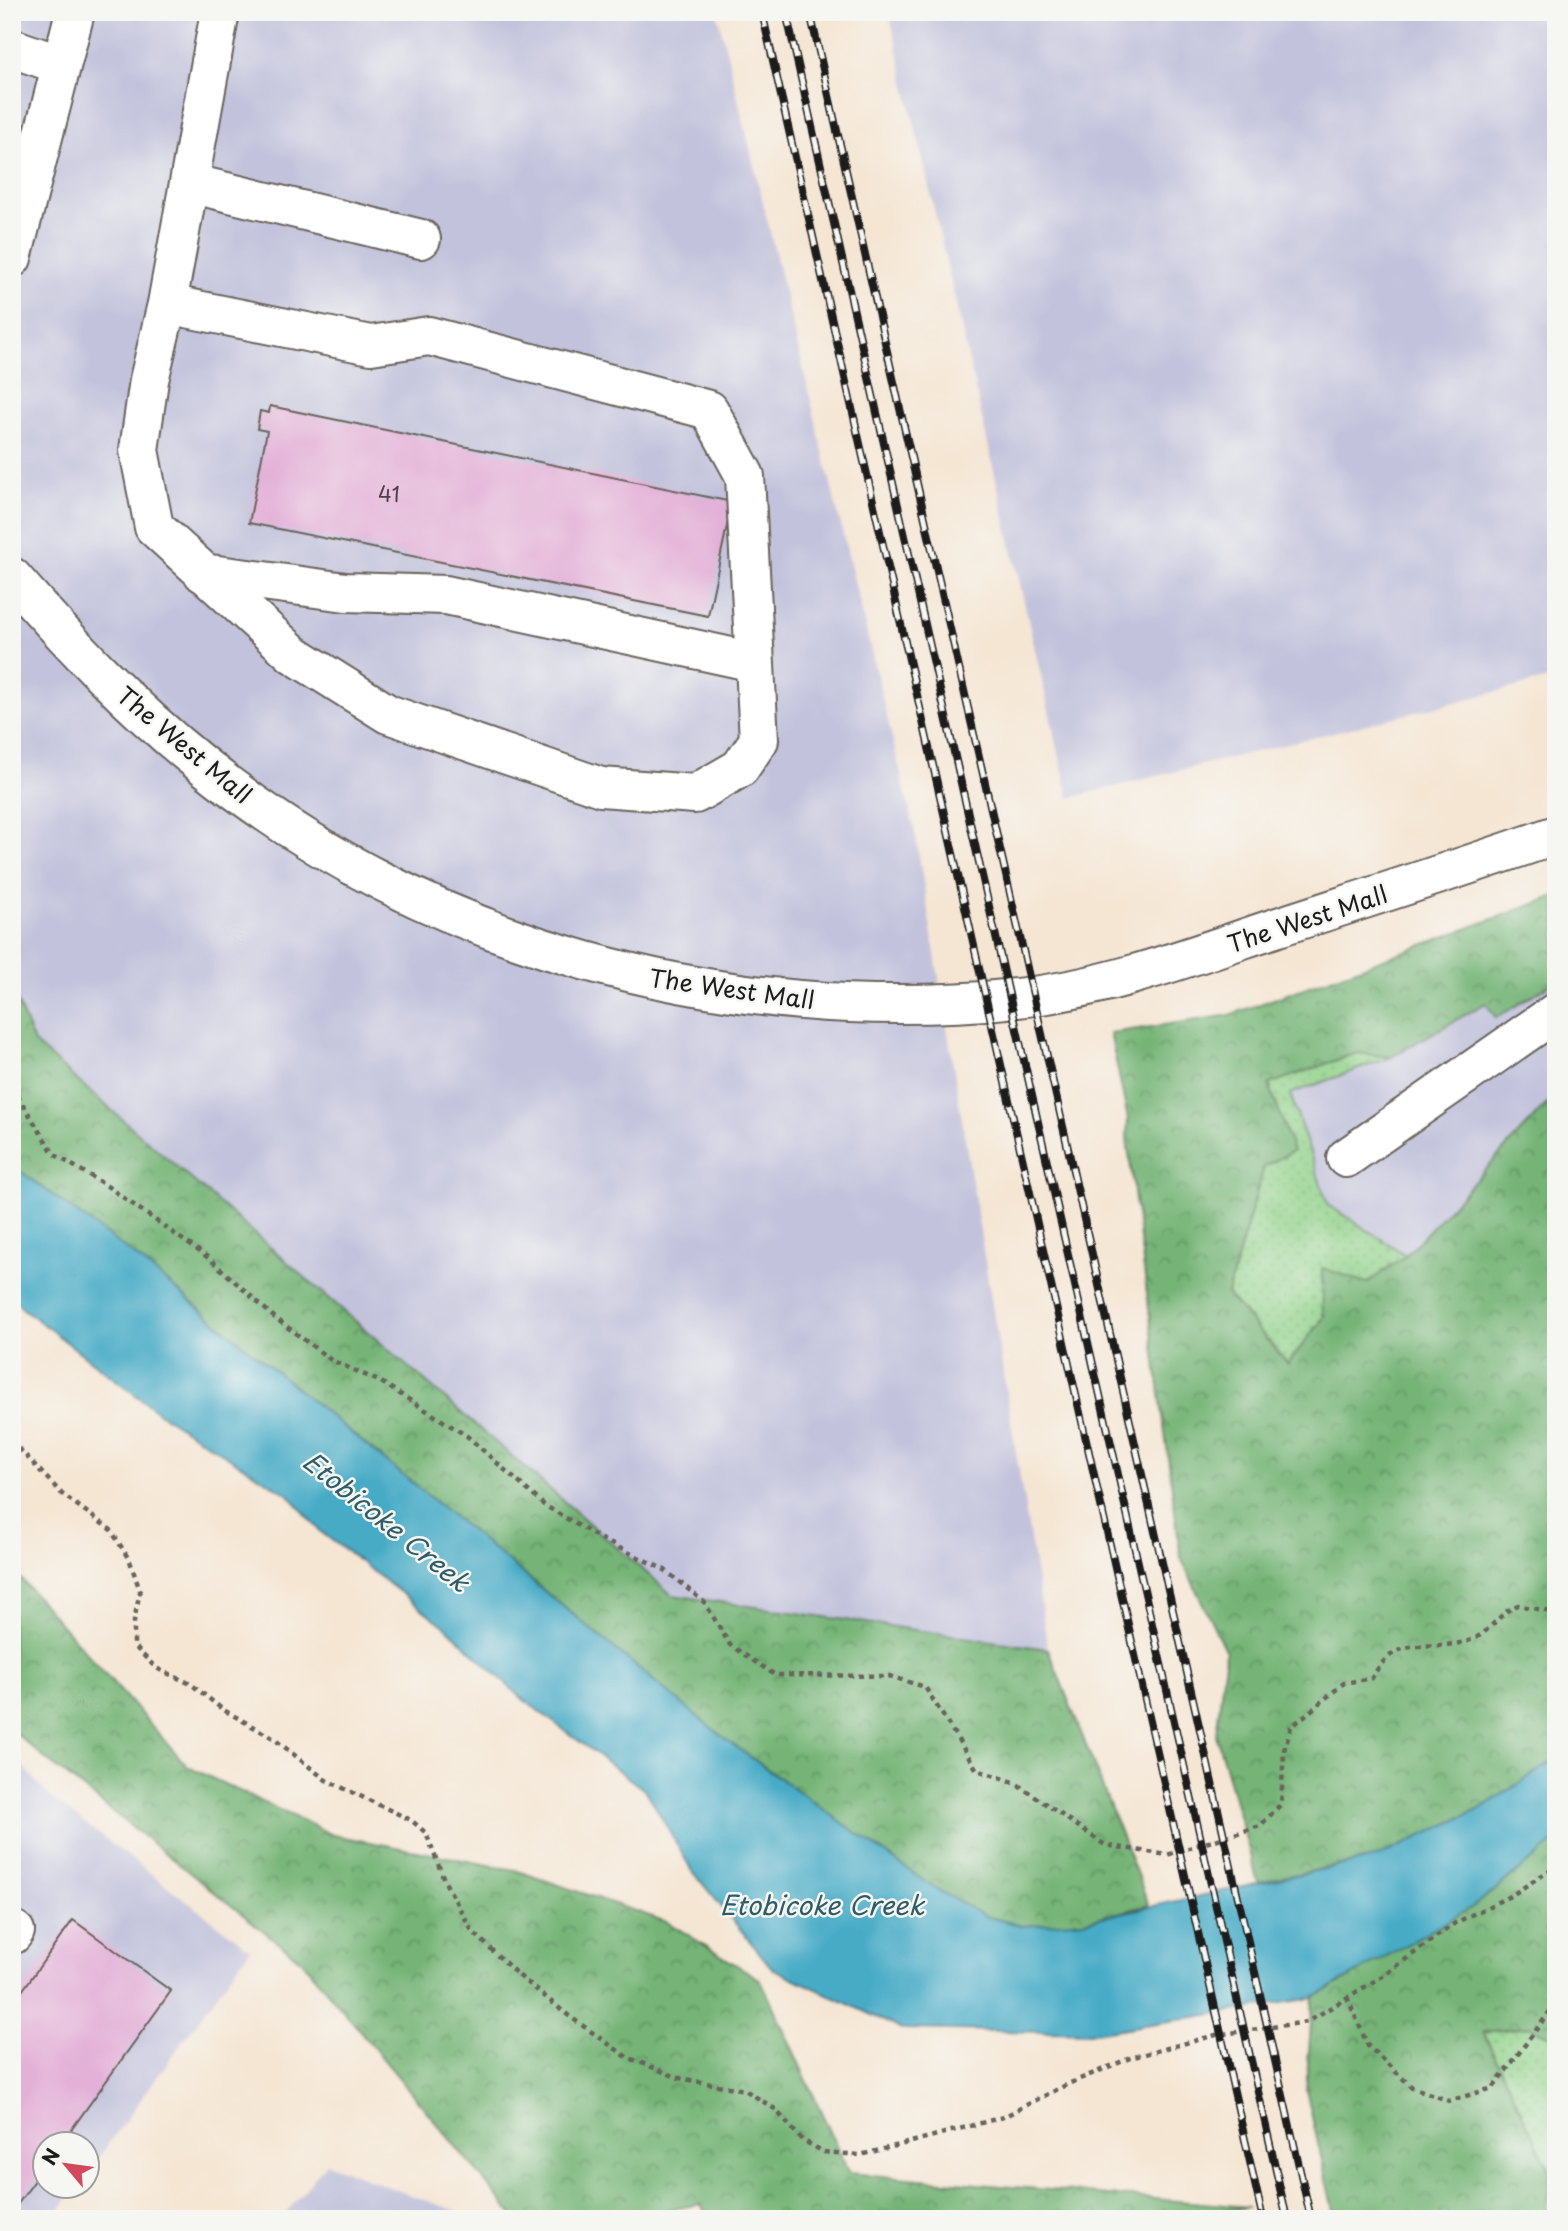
<svg xmlns="http://www.w3.org/2000/svg" width="1568" height="2231" viewBox="0 0 1568 2231" font-family="'Playpen Sans',sans-serif">
<style>
.industrial{fill:#c2c2dc}
.green{fill:url(#green-dots);stroke:#567753;stroke-width:2}
.forest{fill:url(#forest-crowns);stroke:#486849;stroke-width:2}
.water{fill:#46abc6;stroke:#316471;stroke-width:2}
.building{fill:#e3b0d7}
.lines{fill:none;stroke-linecap:round;stroke-linejoin:round}
.minor-casing{stroke:#68635c;stroke-width:42}
.major-casing{stroke:#68635c;stroke-width:42}
.path{stroke:#68635c;stroke-width:4.5;stroke-dasharray:5 5;stroke-linecap:butt}
.minor{stroke:#fff;stroke-width:38}
.major{stroke:#fff;stroke-width:38}
.rail-casing{stroke:#1c1c1c;stroke-width:8}
.rail{stroke:#f6f6f2;stroke-width:5;stroke-dasharray:16;stroke-linecap:butt}
.labels{text-anchor:middle;dominant-baseline:central;stroke-width:5;stroke-linejoin:round;paint-order:stroke}
.number-label{font-size:21px;fill:#4e414b}
.street-label{font-size:24px;fill:#1c1c1c;stroke:#f6f6f2}
.water-label{font-size:26px;font-style:italic;fill:#2f5c68;stroke:#f6f6f2}
</style>
<defs>
<pattern id="green-dots" width="8" height="8" patternUnits="userSpaceOnUse" patternTransform="scale(1.75)"><rect width="8" height="8" fill="#91d28a"/><path d="M2 2h.1M6 6h.1" fill="none" stroke="#7cb476" stroke-width="1.8" stroke-linecap="round"/></pattern>
<pattern id="forest-crowns" width="20" height="18" patternUnits="userSpaceOnUse" patternTransform="scale(1.75)"><rect width="20" height="18" fill="#74b476"/><path d="M2 6a3 3 0 1 1 6 0M12 15a3 3 0 1 1 6 0" fill="none" stroke="#5e9260"/></pattern>
</defs>
<rect width="100%" height="100%" fill="#f6f6f2"/>
<filter id="ink" filterUnits="userSpaceOnUse"><feTurbulence type="fractalNoise" baseFrequency=".0143" numOctaves="2"/><feDisplacementMap in="SourceGraphic" scale="14" xChannelSelector="R" yChannelSelector="G"/><feConvolveMatrix kernelMatrix="1 2 1 2 8 2 1 2 1" color-interpolation-filters="sRGB"/></filter>
<filter id="wash" filterUnits="userSpaceOnUse"><feTurbulence type="fractalNoise" baseFrequency=".00686" numOctaves="4" result="noise"/><feDisplacementMap in="SourceGraphic" scale="28" xChannelSelector="R" yChannelSelector="G"/><feGaussianBlur stdDeviation="1.57" result="paint"/><feColorMatrix in="noise" values="0 0 0 0 0 0 0 0 0 0 0 0 0 0 0 0 0 1.4 0 .05"/><feComposite in="paint" operator="in"/></filter>
<g filter="url(#wash)">
<rect width="100%" height="100%" fill="#f5e6d4"/>
<path class="industrial" d="M12,12H717L916,837L1048,1649L672,1595L34,1043L12,989Z
M889,12H1556V677L1069,798Z
M1556,981V1094L1406,1255L1328,1205L1290,1094L1391,1056L1487,1003L1496,1017Z
M12,1754L50,1797L250,1949L88,2172V2144H46V2186H78L53,2219H12Z
M326,2163L407,2194L481,2219H281Z"/>
<path class="green" d="M1357,1053L1391,1057L1290,1094L1328,1205L1406,1255L1323,1319L1287,1364L1227,1295L1264,1167L1268,1084Z
M1529,2027L1556,2038V2219H1543L1551,2175L1483,2032Z"/>
<path class="forest" d="M1556,896V981L1496,1018L1486,1003L1391,1057L1357,1053L1269,1084L1293,1151L1264,1167L1227,1294L1288,1364L1323,1319L1322,1268L1367,1283L1406,1255L1556,1094V1759L1480,1809L1375,1858L1258,1882L1216,1735L1226,1652L1181,1558L1127,1138L1128,1119L1110,1033L1230,1015Z
M12,989L34,1043L672,1595L1048,1649L1149,1905L1085,1921L1023,1926L985,1916L931,1886L725,1739L134,1255L12,1165Z
M12,1569L188,1767L333,1835L515,1870L667,1922L761,1980L849,2173L1248,2207L1168,2219H708L701,2204L622,2219H516L303,1962L38,1753L12,1730Z
M1556,1841V2038L1529,2027L1483,2032L1552,2175L1543,2219H1335L1306,2090L1313,1998L1474,1906Z"/>
<path class="water" d="M12,1165L134,1255L725,1739L931,1886L985,1916L1023,1926L1084,1921L1375,1858L1480,1809L1556,1759V1841L1474,1906L1313,1998L1095,2033L901,2029L772,1968L692,1871L647,1792L520,1697L447,1628L321,1532L289,1495L163,1416L22,1308L12,1297Z"/>
<g id="blocks">
<path class="building" d="M270,406L732,502L708,616L249,523L267,431L257,429L260,411L269,413Z
M73,1920L171,1991L61,2144H46V2165L12,2212V2005Z"/>
</g>
</g>
<g filter="url(#ink)">
<use href="#blocks" fill-opacity="0" stroke="#68635c" stroke-width="2"/>
<g class="lines">
<g class="minor-casing">
<path id="minor" d="M12,48L61,65
M189,183L421,239
M12,258L75,12
M167,304L371,345L429,336L709,410L745,476L759,740L740,768L695,794L601,787L388,714L293,654L154,527L139,450L149,380L167,304L220,12
M203,573L346,592L446,595L754,662
M1346,1158L1556,1012
M12,1935L15,1931"/>
</g>
<g class="major-casing">
<path id="major" d="M12,577C70,643 131,708 200,763C426,947 729,1028 1017,998C1104,989 1189,957 1272,929C1367,898 1462,868 1556,835"/>
</g>
<path class="path" d="M12,1087L54,1154L107,1186L210,1259L274,1317L331,1360L381,1382L467,1436L544,1505L601,1539L665,1570L705,1603L730,1645L775,1675L889,1676L925,1687L977,1770L1014,1782L1105,1845L1167,1855L1260,1826L1281,1804L1284,1750L1291,1727L1344,1683L1372,1678C1398,1630 1431,1654 1471,1640C1490,1633 1498,1613 1518,1605L1556,1613
M12,1441L62,1494L111,1530L130,1561L140,1591L134,1621V1646L156,1668L191,1684L222,1709L273,1738L326,1780L411,1820L426,1833L445,1882L472,1931L517,1974L569,2016L627,2057L679,2078L745,2090L775,2109L802,2140L824,2152L860,2155L915,2141L1003,2117L1068,2084L1130,2058L1216,2035L1307,2022L1386,1974L1455,1923L1512,1895L1556,1866
M1347,1997L1368,2046L1412,2087L1449,2101L1493,2088L1556,2003"/>
<use href="#minor" class="minor"/>
<use href="#major" class="major"/>
<g class="rail-casing">
<path id="rail" d="M762,12L1263,2219
M786,12L1287,2219
M810,12L1311,2219"/>
</g>
<use href="#rail" class="rail"/>
</g>
</g>
<g class="labels">
<g class="number-label">
<text x="389" y="493">41</text>
</g>
<g class="street-label">
<text transform="translate(185 744) rotate(40)">The West Mall</text>
<text transform="translate(1307 918) rotate(-18)">The West Mall</text>
<text transform="translate(732 988) rotate(8)">The West Mall</text>
</g>
<g class="water-label">
<text transform="translate(387 1521) rotate(39)">Etobicoke Creek</text>
<text x="822" y="1904">Etobicoke Creek</text>
</g>
</g>
<rect width="1568" height="2231" fill="none" stroke="#f6f6f2" stroke-width="42"/>
<g transform="translate(66 2165) rotate(299)"><circle r="33" fill="#f6f6f2" stroke="#9f9f9c" stroke-width="2"/>
<path d="M0-5L12 26L0 18L-12 26Z" fill="#d1495b"/>
<text y="-10" font-size="19" font-weight="bold" text-anchor="middle" fill="#1c1c1c">N</text>
</g>
</svg>
